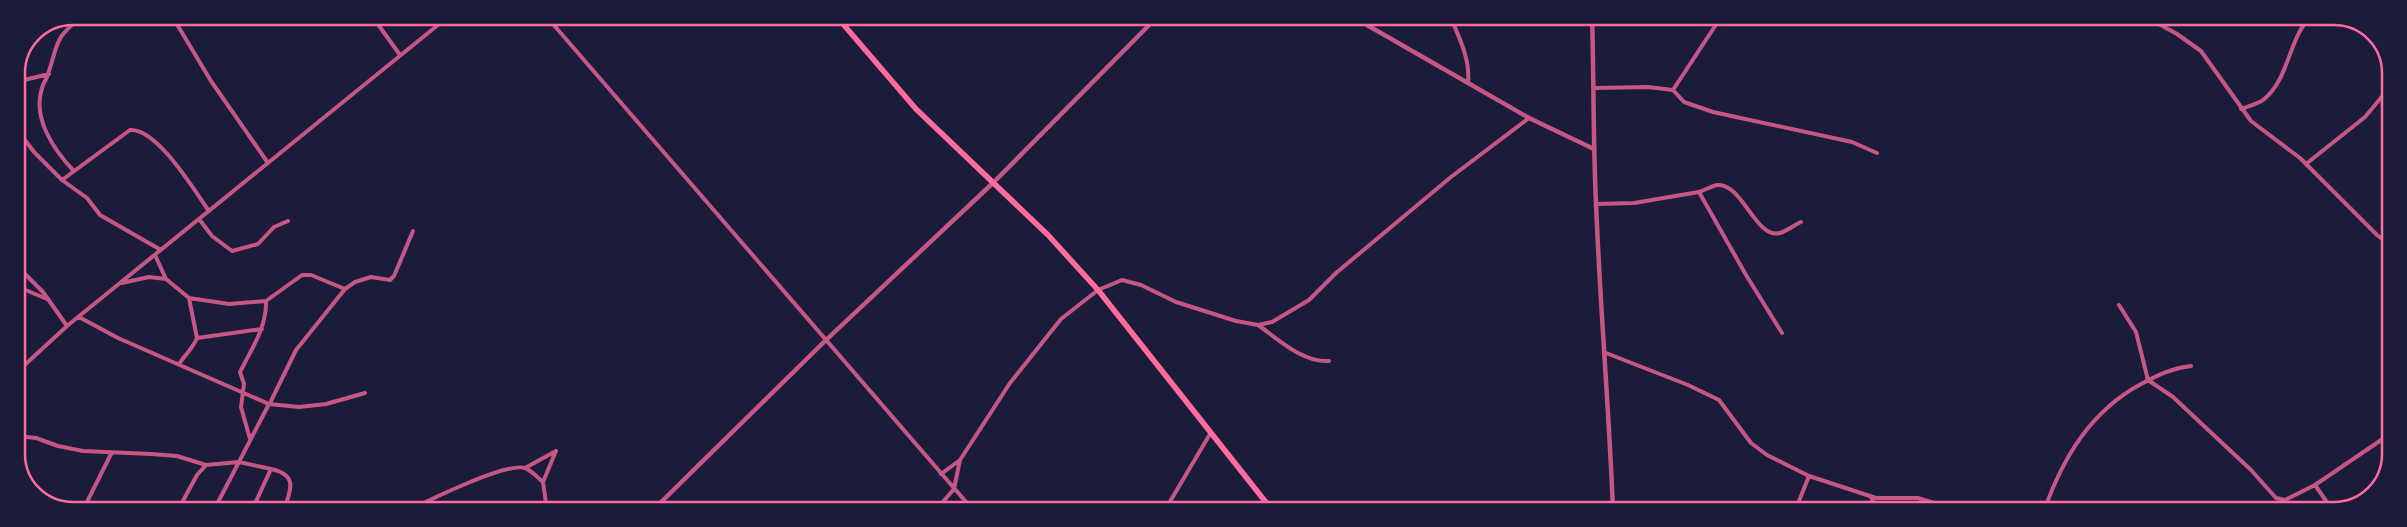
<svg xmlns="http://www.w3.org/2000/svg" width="2407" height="527" viewBox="0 0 2407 527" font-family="Bitter,serif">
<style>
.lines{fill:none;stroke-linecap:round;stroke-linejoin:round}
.minor{stroke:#c65784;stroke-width:4}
.tertiary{stroke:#c65784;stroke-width:4.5}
.primary{stroke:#ff6b9d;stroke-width:5.5}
.rim{fill:none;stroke:#ff6b9d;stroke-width:2.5}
</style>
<rect width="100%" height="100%" fill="#1b1b3a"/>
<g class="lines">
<path class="minor" d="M172,16L211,81L268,163
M372,16L400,55
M546,16L973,510
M2146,17L2177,34L2201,51L2251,121L2300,158L2377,235L2390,245
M1454,25C1462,44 1470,62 1468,82
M16,82L49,74
M1595,88L1648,87L1673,90L1684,102L1713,112L1852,142L1877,153
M1673,90L1721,17
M2241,109C2248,106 2258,104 2263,100C2289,80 2288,40 2310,17
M16,128L34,152L62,180L87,198L100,215L161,250
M2306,164L2365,117L2390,87
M73,170C54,150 32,118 42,88C43,83 47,79 48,74C59,42 53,40 82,16
M62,180L130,130C157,128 194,190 209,211
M1699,192C1705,190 1712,186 1717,185C1742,182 1756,240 1780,233C1787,231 1794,225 1801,222
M1596,204L1634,203L1699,192L1746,275L1782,333
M199,219L212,236L232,251L258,244L274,227L288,221
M155,255L166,279L189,298L229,304L266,301L302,275H311L345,289L355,282L371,277L390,280L394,276L413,231
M16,265L43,292L67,326
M122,283L149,277L166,279
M16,286L47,299
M189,298L197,338
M2119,305L2136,332L2148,380L2173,397L2251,470L2276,498L2285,500L2315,485L2333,511
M79,317L118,338L269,404L299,407L326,404L365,393
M1258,325C1278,339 1303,363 1329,361
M1606,353L1688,385L1719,400L1751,443L1767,455L1809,476L1795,511
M179,364C185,355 193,348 197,338L262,329
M17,372L67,326L449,16
M271,401L296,350L345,289
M17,436L36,438L58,446L83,451L151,454L177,456L206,465L239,462L271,469L252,510
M250,439L241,407L244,384L240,372C251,350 267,327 266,301
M525,468L556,451
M271,469C298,475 291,489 284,510
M941,474L960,460
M1809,476L1876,498H1918L1960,511
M543,482L556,451
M2315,485L2390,434
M1871,497L1877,511
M83,510L111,454
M178,510L197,475L206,465
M214,510L269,404
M410,510C429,500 507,462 525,468C531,470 538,478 543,482L547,510
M936,510L954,489L960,460L1010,383L1061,319L1098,290L1122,280L1141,285L1176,302L1236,321L1258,325L1272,322L1309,300L1336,273L1451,177L1529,118
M1165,510L1210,434
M2044,511C2063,457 2091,411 2141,384C2158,375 2172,368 2191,366"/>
<path class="tertiary" d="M1353,17L1529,118L1594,149
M1592,17C1594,79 1593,141 1596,203C1600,306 1609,408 1613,510
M653,510L825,341L994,182L1157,17"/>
<path class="primary" d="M837,17L916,109L1048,235L1098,290L1272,510"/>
</g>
<path d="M0 0H2407V527H0ZM73 25H2334A48 48 0 0 1 2382 73V454A48 48 0 0 1 2334 502H73A48 48 0 0 1 25 454V73A48 48 0 0 1 73 25Z" fill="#1b1b3a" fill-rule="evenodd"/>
<path class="rim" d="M73 25H2334A48 48 0 0 1 2382 73V454A48 48 0 0 1 2334 502H73A48 48 0 0 1 25 454V73A48 48 0 0 1 73 25Z"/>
</svg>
